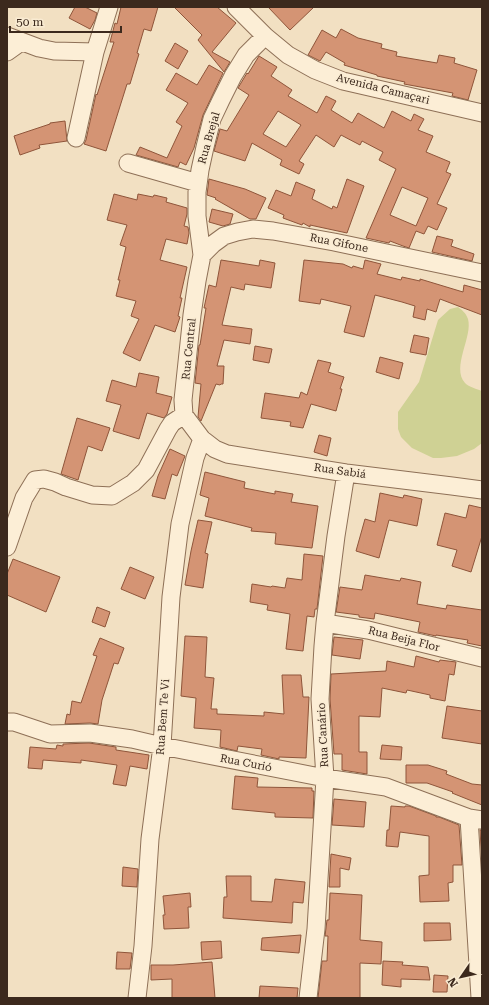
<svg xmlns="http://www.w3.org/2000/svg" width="489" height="1005" viewBox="0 0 489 1005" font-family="'Roboto Serif',serif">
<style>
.green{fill:#cfd194}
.building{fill:#d49474;stroke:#8f553a;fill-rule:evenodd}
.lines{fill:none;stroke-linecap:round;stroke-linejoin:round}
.street-casing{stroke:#8e7057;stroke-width:19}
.street{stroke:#fceed6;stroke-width:17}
.labels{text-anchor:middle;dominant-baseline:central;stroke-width:3;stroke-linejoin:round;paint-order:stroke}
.street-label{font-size:11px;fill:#3c291d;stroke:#f9ebd2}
</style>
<rect width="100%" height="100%" fill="#f2e0c2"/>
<path class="green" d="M458,307C462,310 466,313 468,319C473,337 451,367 465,383C469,387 477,389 482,391V443L474,449L457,456L441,458H433L412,448L401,437L398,429V412L419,382L438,320L450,309Z"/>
<path class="building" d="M75,7H85L97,13L95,20L90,29L69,18Z
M121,7H158L151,31L144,29L137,53L139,54L130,84H127L106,151L84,144L86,140L96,94L97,95L114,42H110L115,23L117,24Z
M174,7H217L236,23L212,52L230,62L224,72L198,40L202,35Z
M268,7H314L290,30Z
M341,29L358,38L382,44L381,48L397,52L396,56L437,63L439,55L455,58L454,63L477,70L468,100L452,96L453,93L404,84L405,82L377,76V75L344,65L345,63L326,52L320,61L308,55L322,30L336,38Z
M175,43L188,51L178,69L165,61Z
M259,56L277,67L271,76L292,90L288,96L317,113L326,96L336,101L331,110L352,123L358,113L384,128L392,111L411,121L414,114L424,119L418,130L433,136L426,152L450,162L446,172L451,174L437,204L447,208L437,230L428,226L424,234L416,231L409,248L403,246L390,241L389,243L366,238L396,169L379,160L383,152L362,141L360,145L341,135L334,147L316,135L299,161L304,164L299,174L280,165L282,160L252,143L245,161L214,151L220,129L227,131L249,95L238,88L247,73L248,74ZM278,111L301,125L286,147L263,134ZM402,187L428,198L416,226L390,215Z
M209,65L223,73L203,115L194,148L186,165L180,162L178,167L136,155L140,147L167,158L182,126L176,122L188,103L166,90L176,73L197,85Z
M65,121L67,141L39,145L40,148L20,155L14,136L50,124V123Z
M209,179L245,189L266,198L256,219H250L215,199L216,198L207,195Z
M347,179L364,186L347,233L310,225V227L303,223L302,225L283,218L284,215L268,208L276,190L291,196L296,182L315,190L312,199L332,209L333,206L337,208Z
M114,194L137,200L138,194L153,197L154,195L167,198L166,202L187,208V214L184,226L188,227L189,233L187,244L166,239L160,260L187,267L180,298H182L178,316L180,317L175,332L155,325L140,361L123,353L139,319L131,316L136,301L116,296L120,280H118L126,247L120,245L127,225L107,220Z
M212,209L233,214L230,224L223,226L209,222Z
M437,236L453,240L451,246L474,254L472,261L432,252Z
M221,260L259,266L260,260L275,263L271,288L245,284L244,290L231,287L222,325L252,329L250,344L224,340L217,366H224L223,384H221L220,385L216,384L201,421L198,417L201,384L195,383L199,345H200L206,308H204L209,285L216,287Z
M304,260L343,264L352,268L353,266L363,269L365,260L381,264L377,274L401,280L402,277L420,281V279L463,292L464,285L482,290V315L440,299L436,312L427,309L425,320L413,317L415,306L402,302L375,295L364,337L344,332L351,306L321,299L320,304L299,301Z
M414,335L429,338L426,355L410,352Z
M255,346L272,349L269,363L253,360Z
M380,357L403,363L399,379L376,372Z
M318,360L331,363L328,372L344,377L340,389H342L336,411L311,404L303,428L290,426L291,422L261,418L265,393L299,398L301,392L307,395Z
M139,373L159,377L156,393L172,397L167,414L164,418L147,413L139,439L113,431L121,405L106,401L112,380L136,387Z
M77,418L110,428L102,451L88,446L78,480L61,474Z
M319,435L331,438L327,456L314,452Z
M170,449L185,456L177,476L172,474L165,499L152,496L158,476Z
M205,472L245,482L244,488L275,494V491L293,494L291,502L318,506L312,548L275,544L276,533L251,531L252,528L205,516L209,498L200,495Z
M380,493L403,498L404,495L422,499L417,526L389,520L379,558L356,551L365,519L375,522Z
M469,505L482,508V536L471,572L452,566L457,550L437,545L445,513L466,518Z
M198,520L212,522L205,553L208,554L203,588L185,585L191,551Z
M304,554L323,556L317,609H315L314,617L307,616L303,651L286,649L290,614L267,610L268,605L250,602L252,584L271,587L272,586L285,588L287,578L302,580Z
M13,559L60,577L46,612L7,595V574Z
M130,567L154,577L145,599L121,589Z
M365,575L400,581L401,578L421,582L417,604L446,609L447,605L482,610V646L467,643L468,640L436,635V636L418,632L420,622L375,613L374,619L359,617V615L336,612L340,587L362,590Z
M97,607L110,612L105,627L92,622Z
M185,636L207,637L205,677L214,678L211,709H217V714L264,716V712L284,714L282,675H301L303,697H309L306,758L279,757V759L261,755L262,749L238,746L237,751L220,747L221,730L194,728L196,698L181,696Z
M334,637L363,640L360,659L332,655Z
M100,638L124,648L118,664L114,663L102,700L98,724L90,723L65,724L67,714L70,715L72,701L81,703L97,656L93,655Z
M416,656L439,662L440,660L456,662L454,675L449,674L445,701L430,698V695L407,690L406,693L382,688L380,717L359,716V752H367V774L342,770V754H334L330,699L331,674L386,671L387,661L414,667Z
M447,706L482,711V744L442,738Z
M89,743L116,747V750L149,755L147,769L130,766L126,786L113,784L117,765L81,760V763L43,760L42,769L28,768L30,747L56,749L57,745L63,746V744Z
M382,745L402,747L401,760L380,759Z
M406,765H428L447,771L446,774L472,784L482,785V805L452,793L453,792L427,783H406Z
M235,776L258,778L257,787L312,788V791H314L313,818L275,817V813L232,809Z
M334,799L366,802L364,827L332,825Z
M391,806L405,807V806H409L436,816V817H439L459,825L462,865H453V882L448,883L449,901L420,902L419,876L429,875V836L400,832L398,847L386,846L387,830H389Z
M480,830H482V865Z
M331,854L351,858L349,870L340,868V887H329Z
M123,867L138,869L137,887L122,886Z
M226,876H251V901L272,902L275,879L305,882L303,903L293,902L292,923L223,918L224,897H227Z
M190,893L191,907H188L189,928L164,929L163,915H165L163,896Z
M330,893L362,895L360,940L382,942L381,964L360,963V998H318L322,961H327L328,936H325L327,920H329Z
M424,923H450L451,940L424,941Z
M301,935L299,953L261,950L262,938Z
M221,941L222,958L202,960L201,942Z
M117,952L132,953L130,969H116Z
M383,961L403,962L402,965L428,967L430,980L401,979V987L382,985Z
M212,962L215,998H172V979L151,980V965H173Z
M434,975L448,976L447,992H433Z
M260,986L298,988L297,998H259Z"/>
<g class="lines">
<g class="street-casing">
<path id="street" d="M236,7L265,36L288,55L315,70L343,81L482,113
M7,36L39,48L54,51L95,52
M265,36L246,55L233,76L221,100L212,119L205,147L200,170L197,192V216L202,255L197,281L192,315L183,400L184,415L202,439L215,449L227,454L346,473L452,486L482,490
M7,52L21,42
M76,138L95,52L109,7
M128,163L198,183
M202,255L213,244L224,236L237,232L253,229L273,231L334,242L482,273
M7,547L24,498L35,480L44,479L55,482L66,487L92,495L112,496L133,483L146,470L168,429L172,423L184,415
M325,623L368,630L482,658
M7,722H14L50,734L90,733L132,739L162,746L325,778L386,787L469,818L482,820
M469,818L480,998
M137,998L143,946L150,839L162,746L171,597L180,524L195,458L202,439
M308,998L316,929L325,778L320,699L323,646L325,623L336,536L346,473"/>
</g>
<use href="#street" class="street"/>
</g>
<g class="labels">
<g class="street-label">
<text transform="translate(383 89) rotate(14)">Avenida Camaçari</text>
<text transform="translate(209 138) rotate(-74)">Rua Brejal</text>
<text transform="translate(339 243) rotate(11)">Rua Gifone</text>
<text transform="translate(189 349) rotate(-84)">Rua Central</text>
<text transform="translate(340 471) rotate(8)">Rua Sabiá</text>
<text transform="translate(404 639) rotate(14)">Rua Beija Flor</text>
<text transform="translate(163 717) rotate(-86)">Rua Bem Te Vi</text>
<text transform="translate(323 735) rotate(-93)">Rua Canário</text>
<text transform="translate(246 763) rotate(11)">Rua Curió</text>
</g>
</g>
<rect width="489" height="1005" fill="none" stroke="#3c291d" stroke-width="16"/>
<g transform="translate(461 977) rotate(236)" stroke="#f9ebd2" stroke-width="3" paint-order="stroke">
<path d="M0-3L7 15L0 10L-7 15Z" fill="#3c291d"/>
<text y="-6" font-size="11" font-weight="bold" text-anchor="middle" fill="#3c291d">N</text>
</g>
<path d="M10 26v6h111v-6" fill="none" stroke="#3c291d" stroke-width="2"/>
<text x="16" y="26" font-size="12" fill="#3c291d" stroke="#f9ebd2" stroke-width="3" paint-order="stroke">50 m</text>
</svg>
